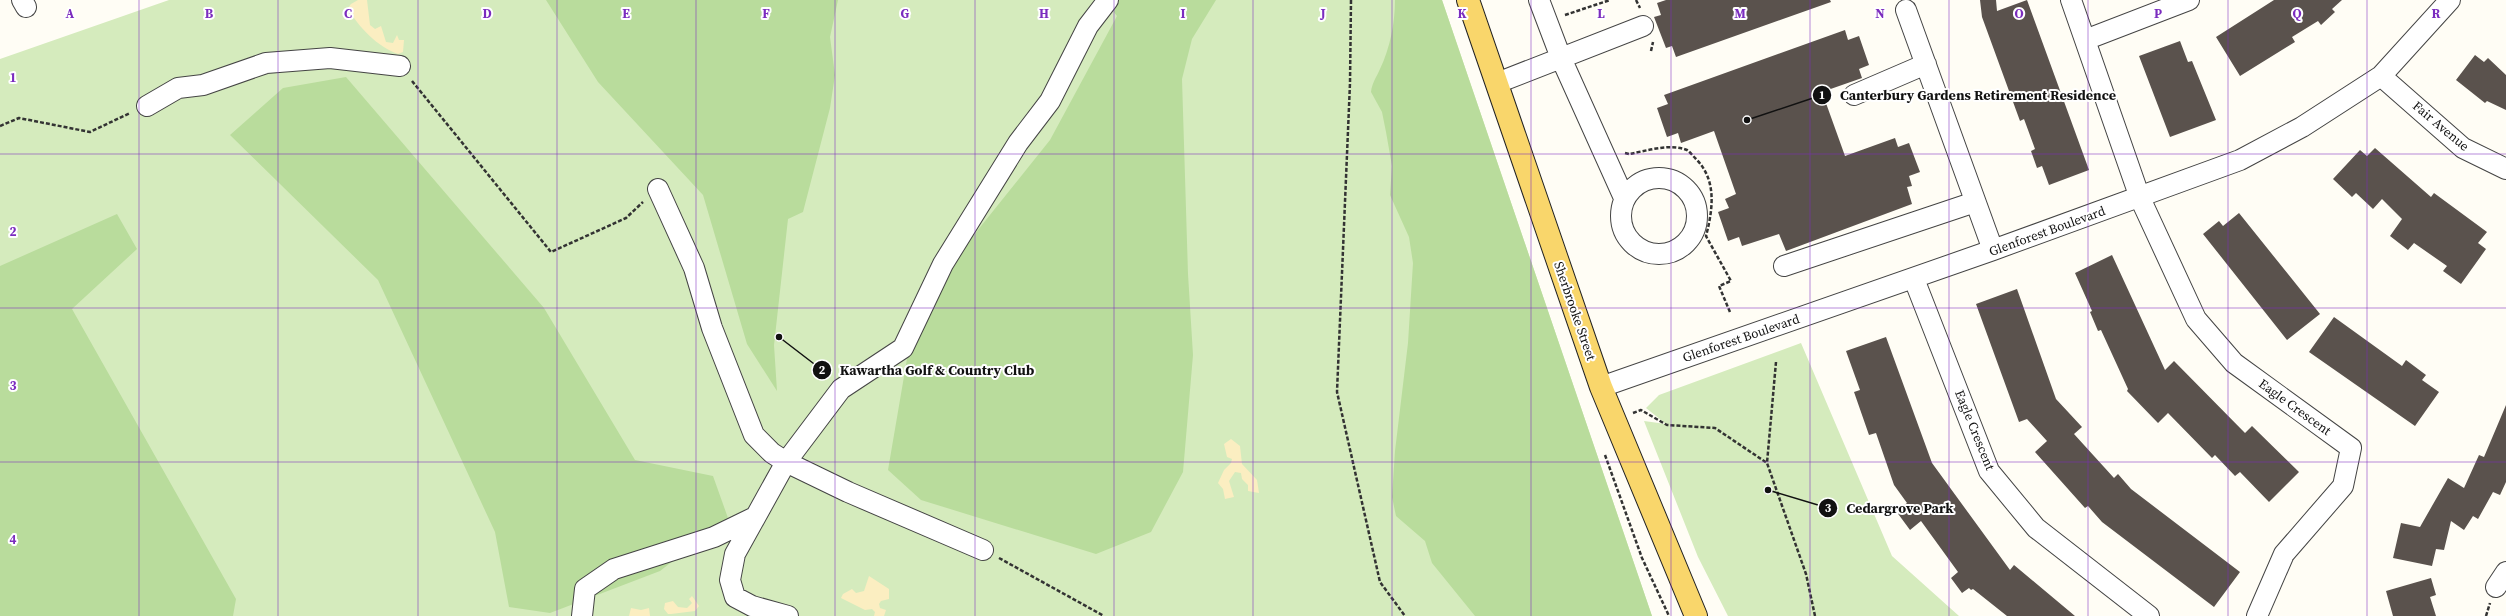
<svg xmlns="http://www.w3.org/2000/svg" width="2506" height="616" viewBox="0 0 2506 616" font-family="'Source Serif 4',serif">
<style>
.green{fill:#d5ebbd}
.forest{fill:#b9dc9c}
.sand{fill:#fbeec1}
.building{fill:#5a524d}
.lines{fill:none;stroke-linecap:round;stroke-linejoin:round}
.minor-casing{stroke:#444;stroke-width:22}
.major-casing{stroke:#222;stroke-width:24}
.path{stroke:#333;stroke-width:2.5;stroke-dasharray:4 2;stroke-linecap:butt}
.minor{stroke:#fff;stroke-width:20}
.major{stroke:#f9d66b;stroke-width:22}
.grid{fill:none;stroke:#7b2cbf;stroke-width:1;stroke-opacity:0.55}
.labels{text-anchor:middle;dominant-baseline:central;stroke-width:4;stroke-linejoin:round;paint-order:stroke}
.street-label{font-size:13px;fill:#111;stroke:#fff}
.grid-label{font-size:13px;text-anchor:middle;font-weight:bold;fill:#7b2cbf;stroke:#fff;stroke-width:4;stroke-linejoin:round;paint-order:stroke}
.leader{fill:none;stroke:#111;stroke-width:1.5}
.callout-dot{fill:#111;stroke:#fff;stroke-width:1.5}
.mark-label{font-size:12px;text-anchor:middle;font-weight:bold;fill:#fff}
.callout-label{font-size:14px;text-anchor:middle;font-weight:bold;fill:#111;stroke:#fff;stroke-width:4;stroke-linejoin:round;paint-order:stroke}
</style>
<rect width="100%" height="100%" fill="#fffdf5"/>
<path class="green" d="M169,0H1442L1652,616H0V59Z
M1801,343L1892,556L1959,616H1728L1698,557L1644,421L1666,424L1646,408L1659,395Z"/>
<path class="forest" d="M546,0H838L830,37L835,75L830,108L803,212L788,219L774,345L777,391L747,344L703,195L598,82Z
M1104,0H1216L1192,39L1182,79L1188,274L1193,355L1183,472L1151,532L1096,554L921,500L888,470L908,353L961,251L1050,140L1117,16Z
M1395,0H1442L1652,616H1475L1432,563L1425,541L1396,516L1392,497L1395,451L1408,343L1413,263L1409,237L1390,195L1392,166L1386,132L1382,112L1371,92C1372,83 1376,78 1380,69C1390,48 1395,23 1395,0Z
M346,77L544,308L635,460L713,476L728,518L660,571L550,613L509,607L495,532L378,280L230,135L283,88Z
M117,214L137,249L72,309L236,599L233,616H0V266Z"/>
<path class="sand" d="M358,0H367L370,25L375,29L381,26L386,42L393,43L397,35L399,40H404L403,52L398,54C378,47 358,27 348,8L351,4Z
M1231,439L1240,446L1242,464L1257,480L1259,493L1248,491V485L1242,479L1241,473L1235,472L1229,481L1234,497L1225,499L1223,489L1218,483L1224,470L1231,463L1232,459L1227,457L1224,444Z
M869,576L889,589V599L881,601L879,604L880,608L886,610L884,616H874L875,612L872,609L865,610L841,598L843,594L852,589L856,593L864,591Z
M692,596L699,606L695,611L671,614H668L664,609L665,603L673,601L678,607L687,608L692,603L689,599Z
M631,608L641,610L649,608L650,616H629Z"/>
<path class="building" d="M1666,0H1830L1831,2L1676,57L1672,46L1666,48L1654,17L1661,15L1657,3Z
M1980,0H1996L1997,11L2027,0L2089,170L2049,185L2042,166L2037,168L2031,151L2035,149L2024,119L2020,121L1982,17Z
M2274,0H2342L2332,9L2335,12L2321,25L2318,21L2292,37L2295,42L2240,76L2216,37Z
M1845,30L1848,40L1859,36L1869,65L1859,69L1862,78L1822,92L1845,156L1895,138L1898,147L1909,143L1920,172L1909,176L1912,186L1907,187L1912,204L1786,251L1779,234L1742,246L1739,237L1728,241L1718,212L1729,208L1725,199L1736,194L1714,131L1681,143L1678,133L1667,137L1657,108L1668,104L1664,95Z
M2180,41L2188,62L2192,61L2216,120L2170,137L2139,56Z
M2475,55L2484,62L2488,58L2506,75V110L2487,101L2485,103L2456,80Z
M2375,148L2431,197L2434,193L2487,232L2478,243L2486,249L2461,284L2443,271L2447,266L2414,243L2408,250L2390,236L2402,219L2382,199L2373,209L2356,193L2352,197L2333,179L2360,150L2367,156Z
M2239,213L2320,314L2287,340L2203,234L2219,221L2223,226Z
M2112,255L2165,370L2174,361L2245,433L2252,426L2299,472L2269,502L2240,472L2235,476L2215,455L2212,458L2168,413L2158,423L2127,391L2128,389L2101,330L2098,331L2090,312L2092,311L2075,273Z
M2017,289L2056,399L2082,427L2074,434L2114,478L2118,474L2131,489L2240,572L2214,607L2102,522L2088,506L2085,508L2035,452L2047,441L2027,419L2019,422L1976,304Z
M2334,317L2402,366L2406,360L2426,375L2422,380L2439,392L2415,426L2309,352Z
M1886,337L1932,463L2010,570L2014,565L2075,616H2007L1973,589L1971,590L1969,588L1962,593L1951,578L1958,572L1921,521L1910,530L1896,511L1907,503L1894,485L1876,433L1869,435L1854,392L1860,390L1846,351Z
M2506,405V482L2500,495L2493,492L2478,519L2473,516L2464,530L2451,521L2444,550L2436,549L2432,566L2393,558L2401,523L2420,527L2448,478L2464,488L2479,455L2484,457Z
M2431,578L2436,595L2430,597L2436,616H2393L2386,591Z"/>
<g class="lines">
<g class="minor-casing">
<path id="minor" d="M22,0L26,7
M1539,0L1561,58L1624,198
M2071,0L2140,198L2196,319L2234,363L2351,448L2343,486L2284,554L2257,616
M1906,10L1993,250
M2085,40L2189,0
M2381,76L2463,148L2506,169
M1497,83L1643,26
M1854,95L1926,64
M147,106L178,88L203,85L266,63L330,58L400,66
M1621 216a38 38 0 1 1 76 0a38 38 0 1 1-76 0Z
M658,189L694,268L712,328L754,435L772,453L786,462L848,492L983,550
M1784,266L1975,202
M1914,279L1989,471L2036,528L2149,616
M1601,387L1993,250L2240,160L2302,127L2381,76L2450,0
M2496,587L2506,572
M582,616L585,589L614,569L714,537L753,518
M788,616L752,606L735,597L730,580L735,554L786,462L841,389L903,348L943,264L1018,143L1050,101L1088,26L1108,0"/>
</g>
<g class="major-casing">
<path id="major" d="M1468,0L1601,387L1696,616"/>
</g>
<path class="path" d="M1351,0L1350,83L1337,392L1380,582L1405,616
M1636,0L1640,8
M1565,15L1610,0
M1651,51L1653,42
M412,81L551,252L626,218L643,202
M0,126L19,118L90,132L130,113
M1625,153L1629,154C1646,151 1670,143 1687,150C1690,152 1693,156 1696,159C1717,180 1713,209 1706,236L1731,281L1719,286L1730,312
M1776,362L1767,463L1806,574L1815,616
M1633,413L1641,410L1667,425L1715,428L1767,463
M1605,455L1642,558L1669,616
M999,558L1104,616
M2486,616L2490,603"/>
<use href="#minor" class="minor"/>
<use href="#major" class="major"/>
</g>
<path class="grid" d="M139,0V616M278,0V616M418,0V616M557,0V616M696,0V616M835,0V616M975,0V616M1114,0V616M1253,0V616M1392,0V616M1531,0V616M1671,0V616M1810,0V616M1949,0V616M2088,0V616M2228,0V616M2367,0V616M0,154H2506M0,308H2506M0,462H2506"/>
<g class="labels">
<g class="street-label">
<text transform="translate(2441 126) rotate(40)">Fair Avenue</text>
<text transform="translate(2047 231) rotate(-20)">Glenforest Boulevard</text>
<text transform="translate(1575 311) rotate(71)">Sherbrooke Street</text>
<text transform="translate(1741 338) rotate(-19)">Glenforest Boulevard</text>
<text transform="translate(2295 407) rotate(36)">Eagle Crescent</text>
<text transform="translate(1975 430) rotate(68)">Eagle Crescent</text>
</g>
</g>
<g class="grid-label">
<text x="70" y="18">A</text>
<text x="209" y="18">B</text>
<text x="348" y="18">C</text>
<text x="487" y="18">D</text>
<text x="626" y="18">E</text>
<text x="766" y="18">F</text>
<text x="905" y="18">G</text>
<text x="1044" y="18">H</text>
<text x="1183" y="18">I</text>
<text x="1323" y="18">J</text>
<text x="1462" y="18">K</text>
<text x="1601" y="18">L</text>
<text x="1740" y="18">M</text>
<text x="1880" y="18">N</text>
<text x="2019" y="18">O</text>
<text x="2158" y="18">P</text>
<text x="2297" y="18">Q</text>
<text x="2436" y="18">R</text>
<text x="13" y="82">1</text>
<text x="13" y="236">2</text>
<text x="13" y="390">3</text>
<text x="13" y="544">4</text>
</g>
<path class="leader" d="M1747 120L1822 95M779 337L822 370M1768 490L1828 508"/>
<g class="callout-dot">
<circle cx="1747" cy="120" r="4"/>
<circle cx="779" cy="337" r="4"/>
<circle cx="1768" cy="490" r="4"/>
<circle cx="1822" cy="95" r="10"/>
<circle cx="822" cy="370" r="10"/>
<circle cx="1828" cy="508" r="10"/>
</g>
<g class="mark-label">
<text x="1822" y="99">1</text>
<text x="822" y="374">2</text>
<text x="1828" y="512">3</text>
</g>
<g class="callout-label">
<text x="1978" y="100">Canterbury Gardens Retirement Residence</text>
<text x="937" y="375">Kawartha Golf &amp; Country Club</text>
<text x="1900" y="513">Cedargrove Park</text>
</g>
</svg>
